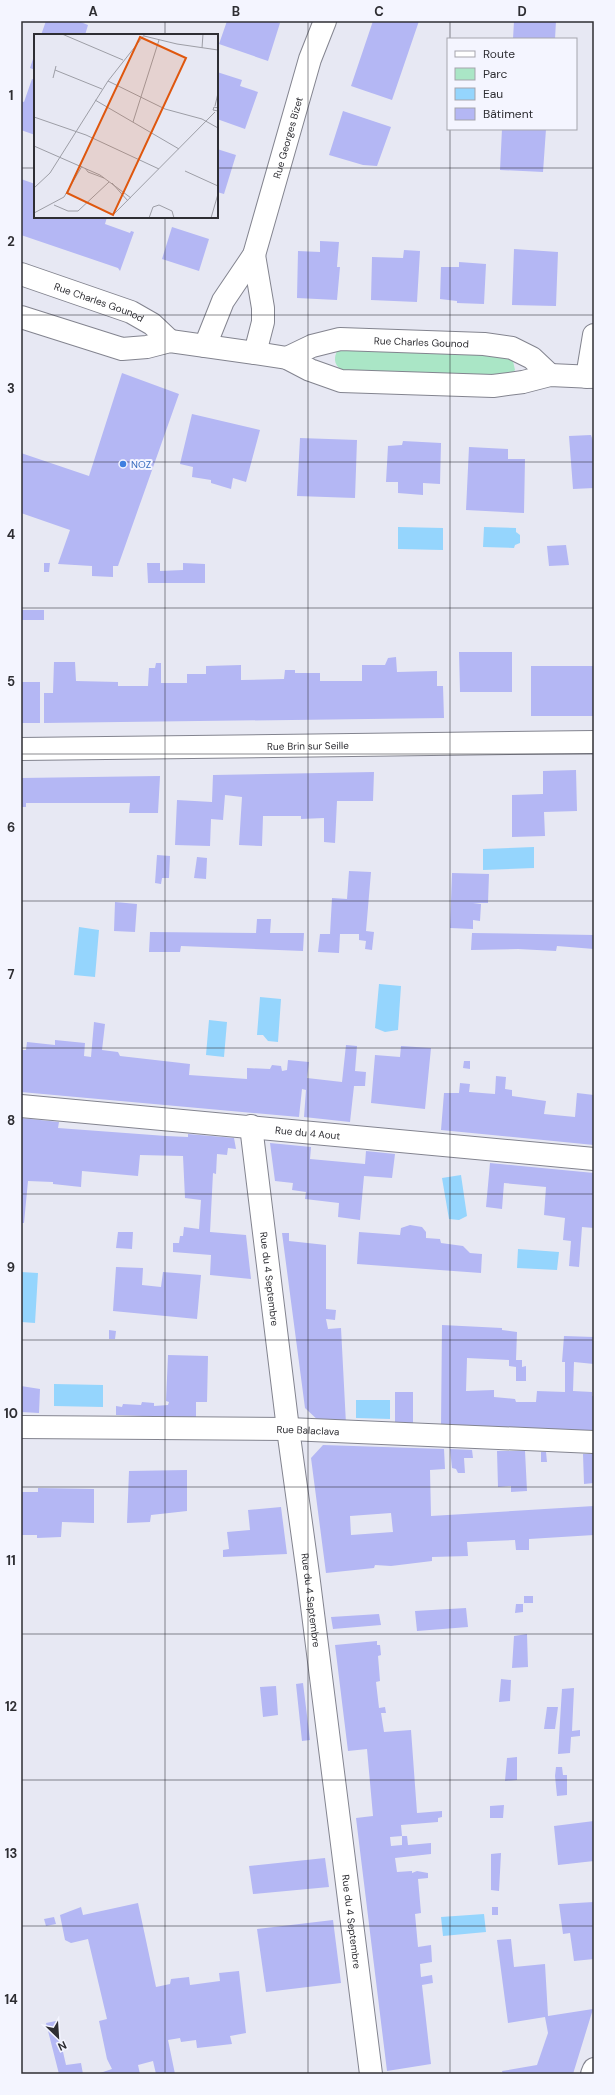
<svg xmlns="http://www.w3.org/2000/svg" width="615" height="2095" viewBox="0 0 615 2095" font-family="'DM Sans',sans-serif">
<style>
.green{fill:#aae6c6}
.water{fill:#95d5fd}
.building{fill:#b4b7f4;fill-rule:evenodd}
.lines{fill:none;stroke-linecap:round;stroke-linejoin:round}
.minor-casing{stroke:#83848f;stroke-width:24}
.minor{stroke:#fff;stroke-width:22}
.grid{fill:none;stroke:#2e2e33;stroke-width:1;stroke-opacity:0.55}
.shop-dot{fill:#3f7fe0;stroke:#f4f5ff;stroke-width:1.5}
.labels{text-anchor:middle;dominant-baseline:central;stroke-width:4;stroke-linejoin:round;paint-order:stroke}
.street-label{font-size:10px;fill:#2e2e33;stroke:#f4f5ff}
.shop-label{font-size:10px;fill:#366cbe;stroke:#f4f5ff;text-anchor:start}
.inset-road{fill:none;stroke:#9d9ea6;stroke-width:1}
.view{fill:#df570e;fill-opacity:0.15;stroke:#df570e;stroke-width:2}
.inset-edge{fill:none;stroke:#2e2e33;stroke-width:2}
.neatline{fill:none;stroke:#2e2e33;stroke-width:1.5}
.grid-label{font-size:13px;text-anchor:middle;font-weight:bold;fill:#2e2e33}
</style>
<rect width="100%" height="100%" fill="#e7e8f3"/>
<path class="green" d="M344,347L505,354L513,361L515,370L510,376L342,371C335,365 333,360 337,351Z"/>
<path class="water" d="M398,527L443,528V550L398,549Z
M484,527L516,528V532L520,535V543L515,545L514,548L483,547Z
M534,847V868L483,870V849Z
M79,927L99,930L95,977L74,975Z
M379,984L401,986L398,1030L385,1032L375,1028Z
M260,997L281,999L278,1042L268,1041L263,1035H257Z
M209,1020L227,1022L224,1057L206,1055Z
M461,1175L467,1216L459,1220L449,1219L442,1178Z
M518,1249L559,1252L557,1270L517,1268Z
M21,1272L38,1273L35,1323L21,1322Z
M54,1384L103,1385V1407L54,1406Z
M356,1400H390V1419L356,1418Z
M484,1914L486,1932L443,1936L441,1917Z"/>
<path class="building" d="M46,21H78L88,25L85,35H41Z
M227,21H274L280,23L268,61L219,44Z
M373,21H419L392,100L351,86Z
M514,21H556L555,39H513Z
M35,53V70L30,68Z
M217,72L242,80L240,86L258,92L245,129L217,119Z
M32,79L35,80V135L21,130V101L24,102Z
M343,111L391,127L377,166L363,165L329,155Z
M502,129H546L543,172L500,170Z
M217,149L236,155L224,194L217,192Z
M21,179L35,184V217H107L105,224L130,233L131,231L134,232L120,271L118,268L21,235Z
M172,227L209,239L199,271L162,259Z
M320,241L339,242L337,267H340L337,300L297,298L298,251L320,252Z
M514,249L558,252L556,306L512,305Z
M404,250L420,251L417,302L371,300L372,257L403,258Z
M459,262L486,264L484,304L457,303V301L440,299L441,267H459Z
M122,373L179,394L118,566H113V577L92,576V566L58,564L70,530L21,513V453L89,476Z
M192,414L260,430L246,482L233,478L231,489L211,483V480L192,477L193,467L180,464Z
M591,435L594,444V488L573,489L569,436Z
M300,438L357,440L355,498L297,496Z
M403,441L441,443L440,484L423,483V495L398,493V482H386L388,446L402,445Z
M469,447L508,449V459H525L524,513L466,510Z
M566,545L569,565L549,566L547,546Z
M44,563H50L49,572H44Z
M147,563H160V571L183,570V563L205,564V583H148Z
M21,610H44V620H21Z
M459,652H512V692H460Z
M396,657L397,672L437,671V686H443L444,718L44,723V693H53L54,662H75L76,681L118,682V686H148L149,668H155L156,663H161V683H187V674H206V666L241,665V680L284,679L285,670H295V673H320V681H362V665H385L388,658Z
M531,666H594V716H531Z
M21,682H40V723H21Z
M576,770L577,811L544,812L545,836L512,837V795L543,794V771Z
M374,772L373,801H337L335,843L324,842V818L301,819V816H263L262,846L239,845L242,797L225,795L223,820L211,819L210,846L175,845L177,800L212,802L213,775Z
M160,776L158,813H129L130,803H26V807H21V778Z
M157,855L170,856L169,878H162L161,884L155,883Z
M197,857L207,858L206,879L194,878Z
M349,871L371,872L366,931L374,932L372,950L365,949L366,941L359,940V934H340L339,953L318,952L320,934H330L332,898L347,899Z
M452,873L489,874L488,903H473L481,904L480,921L473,920V929L450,928Z
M115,902L137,904L135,932L114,931Z
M257,919H271L270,933H304L303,951L181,946L180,952H149L150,932L256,933Z
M472,933L594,935V949L557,946L556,951L518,949L471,950Z
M94,1022L105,1024L102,1050L118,1052L120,1056L190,1064L189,1075L247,1079V1068L270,1069L272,1065L281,1066L282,1071L287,1070L288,1060L309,1062L307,1078L342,1082L346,1045L357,1046L355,1071L366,1072L365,1086H354L350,1122L304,1117L306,1090L302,1089L299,1117L21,1092V1050H26L27,1042L55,1045V1040L85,1043L84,1056L91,1057Z
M401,1046L431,1048L425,1109L371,1103L375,1055L400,1057Z
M464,1061H470V1069L463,1068Z
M496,1076L506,1077L505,1089L512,1090V1096L546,1101L544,1114L575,1117L577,1093L594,1095V1145L441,1130L444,1093H459L460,1083L470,1084L469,1092L495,1094Z
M21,1118L59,1122L58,1128L166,1136L188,1137V1134L234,1138L236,1149L228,1148L227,1155L217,1154L216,1174L213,1173L210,1232L246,1235L251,1279L210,1275L211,1255L173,1252V1243H179L180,1236H183L184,1227L199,1229L201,1200L185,1198L183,1156L140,1155L138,1176L82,1171L81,1187L53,1184V1182L28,1181L24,1223H21Z
M270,1143L311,1147L310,1159L365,1164L366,1151L395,1154L392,1178L364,1176L360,1220L338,1217L339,1203L305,1199L306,1192L292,1190L293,1183L275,1181Z
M490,1163L594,1173V1228L582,1227L579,1267L569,1266L571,1241L563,1240L565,1218L544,1215L546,1187L504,1183L502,1209L486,1207Z
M410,1225L422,1227L426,1232V1238L440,1239L441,1243L463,1246L470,1253L482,1254L481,1273L357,1264L359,1232L400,1235L401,1228Z
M118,1232H133L132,1249L116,1248Z
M282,1233H289V1241L326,1245V1309L336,1310L335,1320L326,1319L328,1329L341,1328L346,1424L321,1423L305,1408Z
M116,1267L143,1268L142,1285L161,1287L163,1272L201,1275L197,1319L113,1311Z
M442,1325L502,1328V1330L517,1332L516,1360H522V1367L526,1366V1381H516V1367L509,1366V1360L467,1358L466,1391L494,1390V1397L515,1399L516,1402H536L537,1391L565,1392V1362H562L564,1336L594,1337V1364L574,1362L573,1391L592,1392V1396H594V1431L441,1427Z
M109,1330L116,1331L115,1339H109Z
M168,1355L208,1356L207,1402H196V1418L116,1415V1406L122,1407L123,1404L141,1405L142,1402L154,1403V1406L168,1405L169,1402L166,1401Z
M21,1386L40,1389L39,1413L21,1412Z
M395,1392H413V1426L395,1425Z
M323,1445L444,1449L445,1469L430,1470L431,1516L594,1506V1535L529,1539V1550H516L515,1540L467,1542L468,1556L432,1557V1561L391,1566L375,1565L374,1568L326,1573L311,1458ZM391,1513L393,1532L351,1535L350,1516Z
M450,1449L472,1450L473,1458H464L465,1473H458L456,1469L452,1468Z
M497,1451H525L527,1491L511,1492V1486L498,1487Z
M541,1452H546L547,1462H541Z
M583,1454H594V1483L584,1484Z
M187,1470V1511L151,1515L150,1522L127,1523L129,1471Z
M38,1488L94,1489V1523L62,1522L61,1537L37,1538V1535H21V1492H38Z
M281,1507L287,1554L223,1557V1550L229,1549L227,1532L250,1530L248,1510Z
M524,1596H533V1603H524Z
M516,1604H523V1612L515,1613Z
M466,1608L468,1627L417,1631L415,1611Z
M379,1614L381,1625L333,1629L331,1617Z
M527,1634L528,1667L512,1668L514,1636Z
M377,1641V1645H380L381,1655L378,1656L380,1681L376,1682L379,1708L385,1707L386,1713H381L384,1732L411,1730L417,1813L442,1811V1817L438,1818V1822L401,1825L402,1836L390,1837L391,1846L402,1845V1836H407L408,1845L431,1843V1854L395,1858L397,1872L412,1871V1873L417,1871L428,1873V1878L418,1879L421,1913L415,1914L418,1947L431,1945L432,1962L420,1964L421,1977L432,1975L433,1983L422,1985L431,2064L387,2071L356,1818L373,1816L367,1749L348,1751L335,1645Z
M501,1679L511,1680L510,1701L499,1702Z
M303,1683L310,1740L302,1741L296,1684Z
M276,1686L278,1715L263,1717L260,1687Z
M574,1688L572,1731L580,1730V1736L571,1737L570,1753L558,1754L562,1689Z
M547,1707H558L555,1729H544Z
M517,1757V1780L505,1781L507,1758Z
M556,1767H562L563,1775H567V1795L557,1796L555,1776Z
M504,1805L503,1818H490V1806Z
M594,1821V1861L558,1865L554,1826Z
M501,1853L499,1891L491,1890V1854Z
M325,1858L329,1887L253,1894L249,1866Z
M594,1902V1959L574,1961L570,1933L563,1934L559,1904Z
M138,1903L156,1987L170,1984L171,1979L189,1977L190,1985L220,1981L219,1973L239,1971L246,2033L230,2036L232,2044L197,2048L196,2040L181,2042L180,2038L168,2040L175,2074H156L153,2061L138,2065L140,2074H97L112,2069L107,2059L99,2021L107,2019L88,1939L71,1943L65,1940L60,1915L81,1907L83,1915Z
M492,1907H498V1915H492Z
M54,1917L56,1924L46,1926L44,1919Z
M333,1920L341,1983L266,1992L257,1929Z
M511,1939L514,1967L545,1964L548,2016L593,2009L573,2074H503L502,2071L537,2065L548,2033L545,2017L508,2023L497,1940Z
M56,2021L66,2065L81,2063L83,2074H59L46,2023Z"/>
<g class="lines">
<g class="minor-casing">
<g id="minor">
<path d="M254,255L263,308V322L255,353"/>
<path id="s1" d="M21,274L131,312L152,324L170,341"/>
<path d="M21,317L122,349L147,347L170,341L255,353L287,358L310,370L341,381L493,386L523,382L550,375L594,377"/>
<path id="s2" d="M205,346L223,301L254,255L310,59L325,21"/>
<path id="s3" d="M287,358L312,346L340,339L484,344L512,348L532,358L550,375"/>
<path d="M587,377L594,335"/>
<path id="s4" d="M21,749L594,742"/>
<path id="s5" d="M21,1106L594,1159"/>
<path id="s6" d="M251,1126L288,1429L308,1574L371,2074"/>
<path id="s7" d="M21,1427L288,1429L594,1442"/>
<path d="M592,2074L594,2069"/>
</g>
</g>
<use href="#minor" class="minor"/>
</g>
<path class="grid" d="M165,21V35M308,21V2074M450,21V39M450,129V2074M21,168H35M217,168H594M165,217V2074M21,315H594M21,462H594M21,608H594M21,754H594M21,901H594M21,1048H594M21,1194H594M21,1340H594M21,1487H594M21,1634H594M21,1780H594M21,1926H594"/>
<circle class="shop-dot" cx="123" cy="464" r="4"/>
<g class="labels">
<g class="street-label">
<text stroke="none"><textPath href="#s2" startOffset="226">Rue Georges Bizet</textPath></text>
<text stroke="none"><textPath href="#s1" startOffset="83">Rue Charles Gounod</textPath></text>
<text stroke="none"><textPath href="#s3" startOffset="138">Rue Charles Gounod</textPath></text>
<text stroke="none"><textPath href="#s4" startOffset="287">Rue Brin sur Seille</textPath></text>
<text stroke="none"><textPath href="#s5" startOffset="288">Rue du 4 Aout</textPath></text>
<text stroke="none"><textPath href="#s6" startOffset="154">Rue du 4 Septembre</textPath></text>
<text stroke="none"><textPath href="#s7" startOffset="287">Rue Balaclava</textPath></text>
<text stroke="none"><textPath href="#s6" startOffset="478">Rue du 4 Septembre</textPath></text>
<text stroke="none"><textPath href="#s6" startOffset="802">Rue du 4 Septembre</textPath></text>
</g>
<g class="shop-label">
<text x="131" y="464">NOZ</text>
</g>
</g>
<g transform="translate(34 34)">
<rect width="184" height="184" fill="#e7e8f3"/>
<path class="inset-road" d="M28,0L89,26M110,2L143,10L184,16M168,14L169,0M21,36L68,55M19,44L22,32M74,47L131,75L168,85L184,94M61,66L145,115M181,72L184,59M184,74L180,73L179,76L184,77M0,83L52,101L125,135M99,88L125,6M0,112L66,141L97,164M51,134L54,138L70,144M151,137L184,152M78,149L94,167M0,154L16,139L74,47L111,0M20,171L34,177H44L75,148M0,179L30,163L48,132M79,181L181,78M115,184L119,173L125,171L138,177L140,184M177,184L184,160"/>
<path class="view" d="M106,3L152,24L79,181L33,159Z"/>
<rect width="184" height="184" class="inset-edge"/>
</g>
<rect width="615" height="2095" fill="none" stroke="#f4f5ff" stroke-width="44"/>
<rect x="447" y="38" width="130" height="92" fill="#f4f5ff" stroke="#a5a5ad"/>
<rect x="455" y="51" width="20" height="6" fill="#ffffff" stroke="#a5a5ad"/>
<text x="483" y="58" font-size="12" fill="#2e2e33">Route</text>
<rect x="455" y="68" width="20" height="12" fill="#aae6c6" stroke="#a5a5ad"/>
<text x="483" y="78" font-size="12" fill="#2e2e33">Parc</text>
<rect x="455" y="88" width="20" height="12" fill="#95d5fd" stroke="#a5a5ad"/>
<text x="483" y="98" font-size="12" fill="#2e2e33">Eau</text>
<rect x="455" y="108" width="20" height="12" fill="#b4b7f4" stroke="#a5a5ad"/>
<text x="483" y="118" font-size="12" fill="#2e2e33">Bâtiment</text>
<g transform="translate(58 2037) rotate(155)" stroke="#f4f5ff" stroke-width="3" paint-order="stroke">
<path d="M0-3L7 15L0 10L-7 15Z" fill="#2e2e33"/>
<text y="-6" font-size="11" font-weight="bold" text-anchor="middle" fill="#2e2e33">N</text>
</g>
<rect x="22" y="22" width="571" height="2051" class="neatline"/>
<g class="grid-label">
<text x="93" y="16">A</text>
<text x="236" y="16">B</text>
<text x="379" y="16">C</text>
<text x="522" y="16">D</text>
<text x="11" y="100">1</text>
<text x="11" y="246">2</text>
<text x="11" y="393">3</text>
<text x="11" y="539">4</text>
<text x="11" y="686">5</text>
<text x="11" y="832">6</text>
<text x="11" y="979">7</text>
<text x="11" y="1125">8</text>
<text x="11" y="1272">9</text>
<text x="11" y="1418">10</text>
<text x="11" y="1565">11</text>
<text x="11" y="1711">12</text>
<text x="11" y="1858">13</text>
<text x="11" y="2004">14</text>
</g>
</svg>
